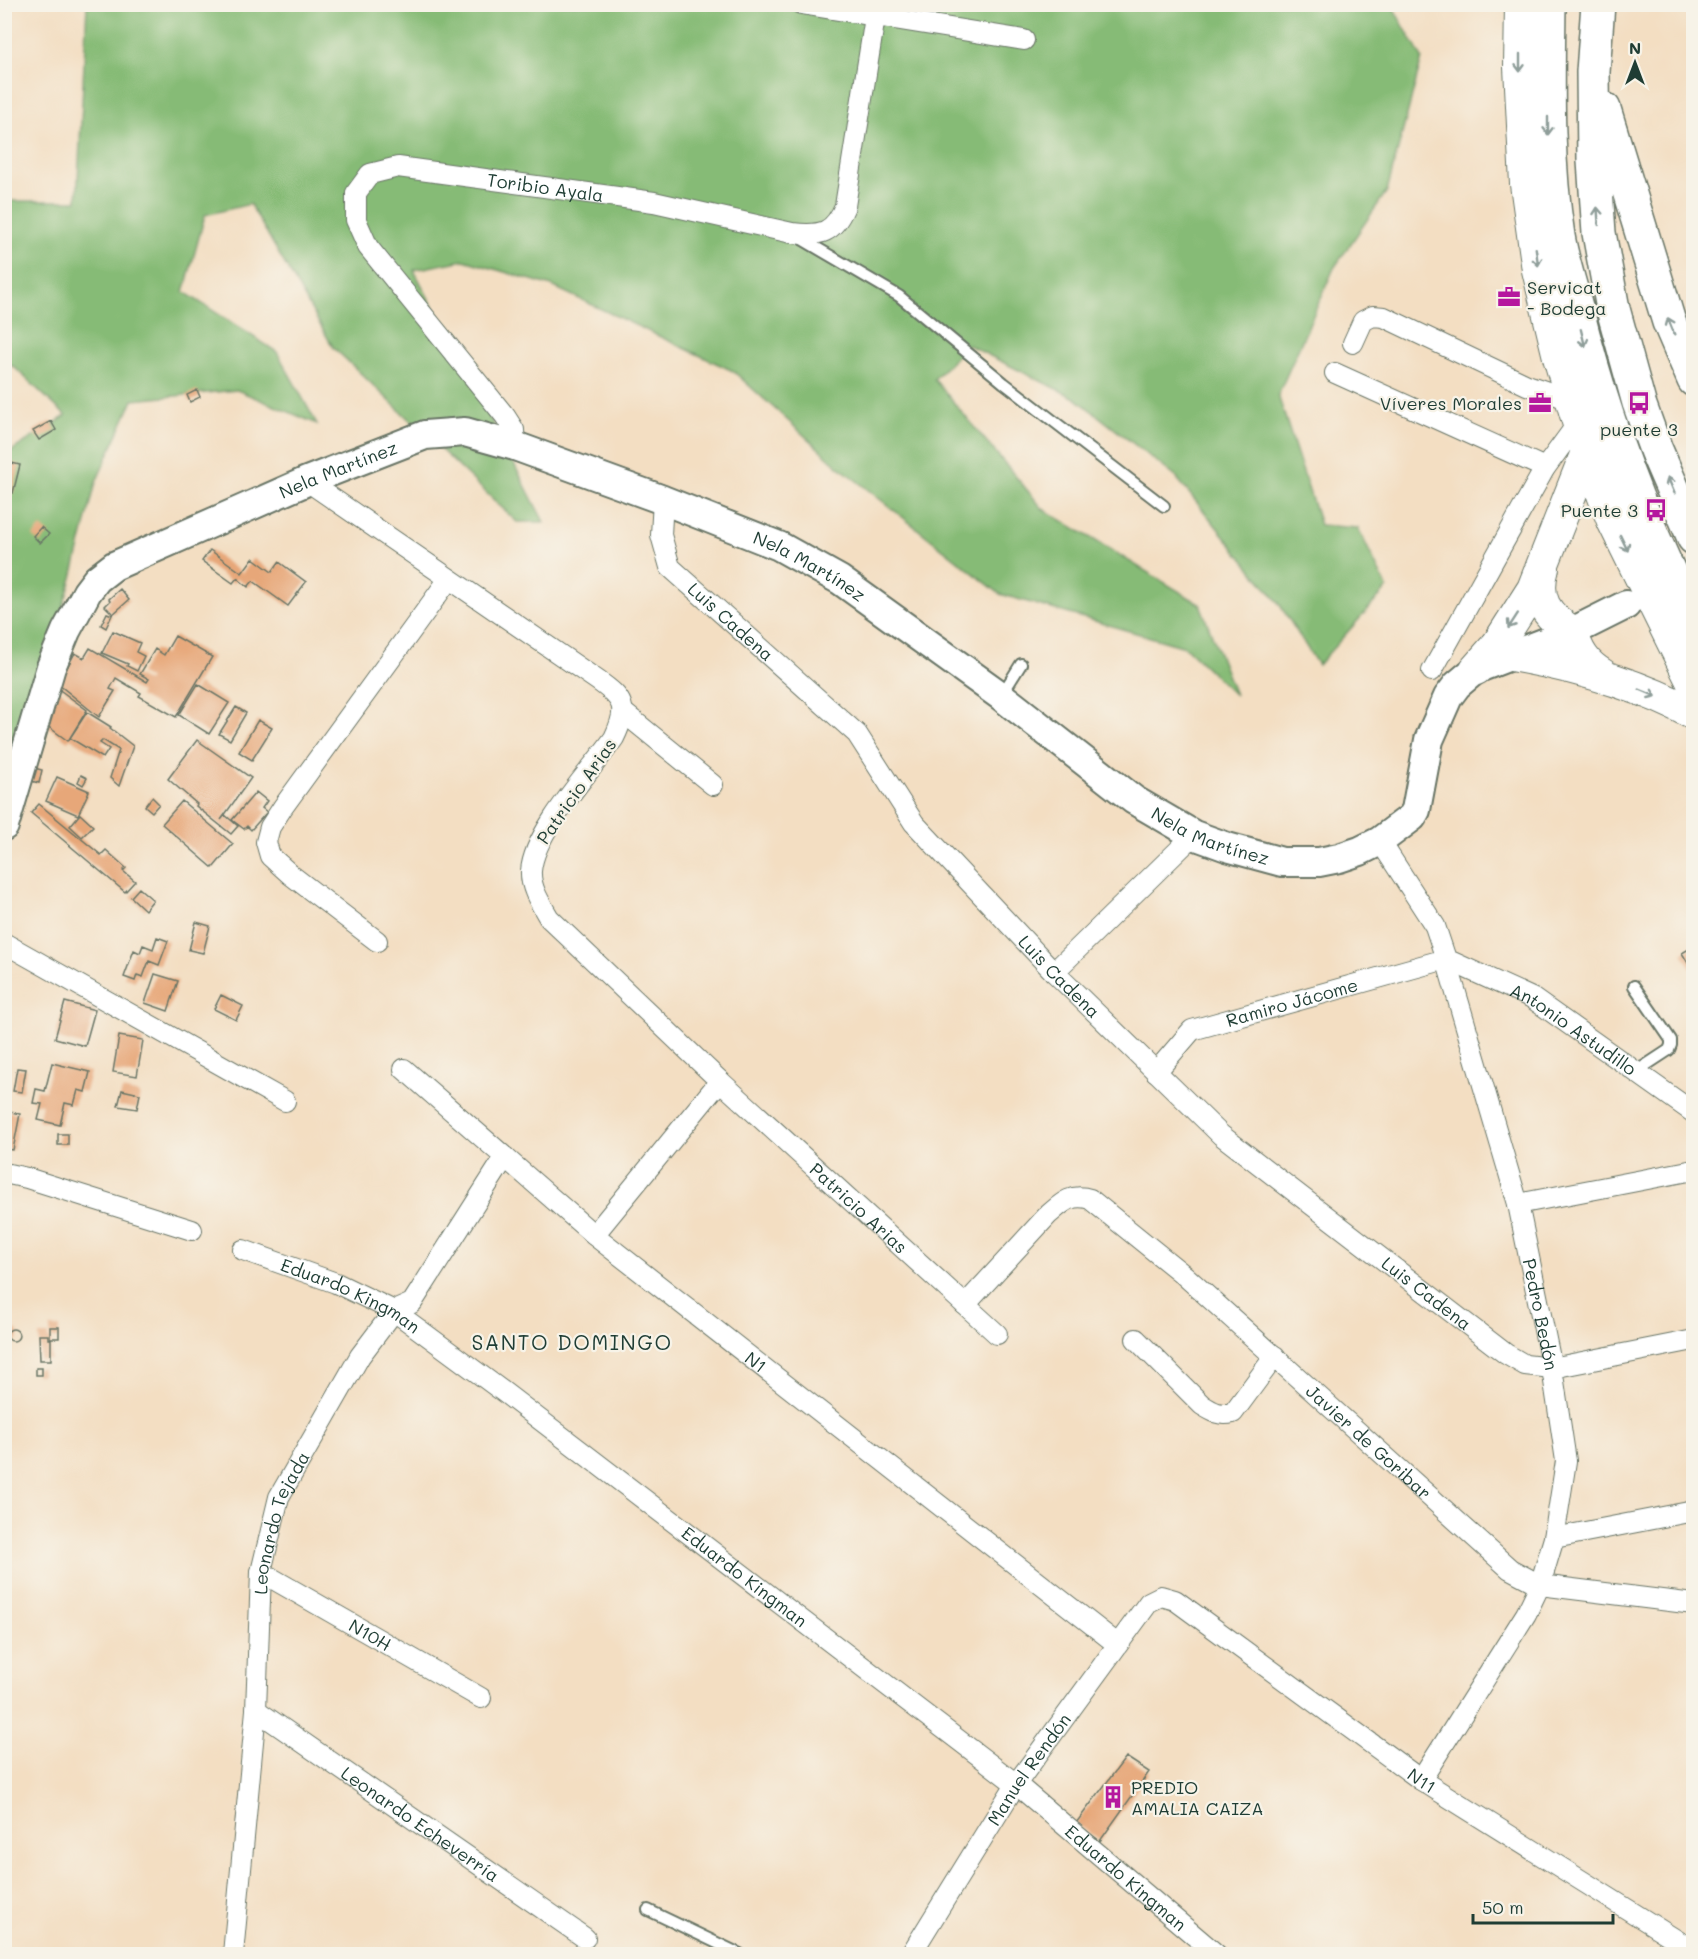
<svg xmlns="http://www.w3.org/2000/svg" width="1698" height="1959" viewBox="0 0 1698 1959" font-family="Mali,sans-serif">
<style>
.forest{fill:#86bb76;stroke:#527c55;stroke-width:1.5}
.building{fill:#e7a779}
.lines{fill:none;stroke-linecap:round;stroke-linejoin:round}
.secondary-tunnel{stroke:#c9bea6;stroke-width:28;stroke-dasharray:28 14;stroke-linecap:butt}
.lane-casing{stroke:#697566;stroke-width:14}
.street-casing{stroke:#697566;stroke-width:22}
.secondary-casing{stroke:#697566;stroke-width:32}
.primary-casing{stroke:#697566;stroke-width:34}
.highway-casing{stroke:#697566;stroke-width:36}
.lane{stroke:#fff;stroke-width:10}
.street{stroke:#fff;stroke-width:20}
.secondary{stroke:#fff;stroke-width:28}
.primary{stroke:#fff;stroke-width:32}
.highway{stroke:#fff;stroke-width:33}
.oneway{stroke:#8f9e9a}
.labels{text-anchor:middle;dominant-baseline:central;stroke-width:4.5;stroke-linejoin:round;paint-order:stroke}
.street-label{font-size:18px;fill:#1f3d34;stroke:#f7f3e8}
.poi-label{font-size:18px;fill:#1f3d34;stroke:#f7f3e8;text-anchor:start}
.quarter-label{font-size:21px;letter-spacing:1.5px;fill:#1f3d34;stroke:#f7f3e8}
</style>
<rect width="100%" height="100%" fill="#f7f3e8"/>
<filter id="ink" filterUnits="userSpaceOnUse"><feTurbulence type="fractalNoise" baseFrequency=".0167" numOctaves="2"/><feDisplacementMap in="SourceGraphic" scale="12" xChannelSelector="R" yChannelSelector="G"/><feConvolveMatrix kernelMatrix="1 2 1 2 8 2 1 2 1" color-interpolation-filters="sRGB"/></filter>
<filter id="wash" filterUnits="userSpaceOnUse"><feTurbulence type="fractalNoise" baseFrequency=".008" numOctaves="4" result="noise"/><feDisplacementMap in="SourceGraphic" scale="24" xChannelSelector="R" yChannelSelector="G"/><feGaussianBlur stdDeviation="1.35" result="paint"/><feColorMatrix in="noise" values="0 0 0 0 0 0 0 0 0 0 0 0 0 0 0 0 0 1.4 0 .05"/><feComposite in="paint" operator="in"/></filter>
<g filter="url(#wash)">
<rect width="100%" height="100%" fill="#f3dec2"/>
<path class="forest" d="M1391,4L1422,58L1387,191L1334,268L1278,395L1320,525L1358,528L1387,588L1318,665L1278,602L1176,477L1075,398L968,345L934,379L1043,509L1200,604L1235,695L1185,647L1000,594L838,466L733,371L552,286L464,260L414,270L544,522H517L333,347L250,204L205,215L184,292L277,352L317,424L237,390L133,400L96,482L72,578L5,791V455L66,416L13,366H5V201H77L87,5Z"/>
<g id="blocks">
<path class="building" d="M197,390L200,397L190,402L187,395Z
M51,421L56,430L39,440L33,431Z
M4,461L20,465L13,493L4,491Z
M41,527L49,534L40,543L33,536Z
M210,550L242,573L253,558L272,572L279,562L306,582L288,606L253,581L248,587L237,578L233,583L202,561Z
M120,589L129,600L113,614L105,606L110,601L109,599Z
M107,613L112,615L106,628L101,625Z
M113,631L140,643L136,652L144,656L137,671L127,666L128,664L102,653Z
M175,636L212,657L176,717L139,696L141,693L116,678L110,689L115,691L99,717L58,684L75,653L84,658L90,648L147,682L149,679L140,674L155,649L164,655Z
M198,684L229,703L209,734L179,715Z
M57,688L87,710L68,741L46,725Z
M236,707L246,713L230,740L219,734Z
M87,712L111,727L110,728L133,746L119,786L110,778L119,750L103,740L100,743L109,749L103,758L70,738Z
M258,720L272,728L252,760L239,752Z
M197,740L251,778L221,820L225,815L238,826L231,834L196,806L197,804L168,779Z
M34,768L42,770L39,783L31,781Z
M81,775L87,778L83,785L78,782Z
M57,777L89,791L78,815L46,801Z
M256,792L267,801L262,808L267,812L251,830L247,826L244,829L232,820Z
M152,797L159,804L152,812L145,806Z
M182,801L233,844L213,868L162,824Z
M39,804L101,855L106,850L126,868L123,871L135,881L125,892L31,813Z
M80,814L93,826L82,837L70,826Z
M139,888L153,900L145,910L131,897Z
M196,922L210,926L203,953L189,950Z
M157,937L168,941L159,965L149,961L143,977L137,975L135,981L124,977L134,950L140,953L143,945L153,949Z
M1694,946V973L1682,953Z
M155,974L178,981L168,1011L145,1003Z
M221,995L243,1006L236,1020L214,1009Z
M65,1002L95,1010L85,1046L55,1038Z
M119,1036L143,1040L137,1076L113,1072Z
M52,1063L90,1072L85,1092L78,1090L74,1105L65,1103L60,1125L38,1120L42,1104L33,1103L36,1089L45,1091Z
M17,1068L26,1069L22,1092L13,1091Z
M122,1090L140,1094L137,1109L118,1106Z
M7,1111L20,1114L13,1150L4,1149V1124Z
M58,1134H68V1145H58Z
M50,1327H59V1338H50Z
M7 1335a6 6 0 1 1 12 0a6 6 0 1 1-12 0Z
M39,1335H48V1339H51V1360H40Z
M36,1368H42V1375H36Z
M1126,1757L1149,1772L1100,1841L1076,1823Z"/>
</g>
</g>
<g filter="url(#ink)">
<use href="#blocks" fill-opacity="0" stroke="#697566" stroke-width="1.5"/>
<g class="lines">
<path class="secondary-tunnel" d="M1655,591L1694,572"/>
<g class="lane-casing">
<path id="lane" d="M800,238L899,296L1004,383L1164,506
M1001,696L1021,664
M1634,986L1671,1040V1045L1669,1050L1637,1071
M648,1910L740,1954"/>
</g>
<g class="street-casing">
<g id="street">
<path d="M801,4L1024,40"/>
<path d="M1353,343L1363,321L1373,316L1384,317L1527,385L1571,400"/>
<path d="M1335,373L1545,468"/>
<path id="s1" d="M515,446L514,430L505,416L368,247L356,220V193L370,174L398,167L654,202L792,233C821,236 833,234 845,206L875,17"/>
<path d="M307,481L597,680C624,699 629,707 614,738C590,772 534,831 531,871C530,888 541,904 549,918L720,1081L594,1235"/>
<path id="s2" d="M663,500L661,535L670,567L857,734L914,823L1054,972L1221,1135L1506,1354L1525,1365L1552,1368L1694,1340"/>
<path d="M1432,671L1545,468L1578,423"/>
<path d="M623,712L713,785"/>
<path id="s3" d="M1380,841L1435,926L1446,959L1518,1204L1552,1368L1566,1461L1554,1538L1540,1585L1526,1614L1421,1780"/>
<path d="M377,941L291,875L270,856L266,842L270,827L283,807L449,579"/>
<path d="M4,943L285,1101"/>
<path d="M1054,972L1194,835"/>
<path id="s4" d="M404,1069L594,1235L1117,1644"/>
<path id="s5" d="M1156,1072L1192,1030L1446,959L1532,998L1694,1113"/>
<path id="s6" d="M720,1081L997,1334"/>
<path d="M4,1173L27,1178L192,1230"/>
<path d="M1518,1204L1694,1170"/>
<path id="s7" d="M243,1250L336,1283L394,1311L505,1393L1016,1784L1216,1954"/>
<path id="s8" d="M965,1305L1048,1215C1062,1203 1071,1193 1090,1199L1184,1275L1510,1569L1540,1585L1694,1604"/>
<path d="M1136,1339L1202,1405C1213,1412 1220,1416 1233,1413L1275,1356"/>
<path d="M1554,1538L1694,1511"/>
<path id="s9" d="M261,1572L481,1698"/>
<path id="s10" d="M256,1710L585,1938"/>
<path id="s11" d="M233,1954L256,1710L261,1572L279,1497L360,1356L394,1311L412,1303L505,1157"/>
<path id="s12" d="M911,1954L1016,1784L1149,1602L1161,1596L1175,1600L1421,1780L1694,1951"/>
</g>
</g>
<g class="secondary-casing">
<g id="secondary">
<path id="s13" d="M4,826L51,667L66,631L87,592L97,579L114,566L307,481L425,435L465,432L515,446L663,500L779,546L840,580L1001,696L1134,800L1194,835L1227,847L1282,862H1319L1339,858L1360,851L1380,841L1412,817L1416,810L1429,740L1448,697L1457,685L1476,669L1572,632L1626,605"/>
</g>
</g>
<g class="primary-casing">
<path id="primary" d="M1521,4L1520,67L1526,184L1538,270L1559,357L1587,452L1613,521L1694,685
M1543,568C1534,599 1546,616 1572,632C1577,651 1585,665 1603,675
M1511,655C1574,666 1637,683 1694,714
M1476,669L1498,644L1533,589L1587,452"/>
</g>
<g class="highway-casing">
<path id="highway" d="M1549,4C1548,82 1546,160 1558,236C1562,260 1570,284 1576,307C1603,416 1642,523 1694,622
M1598,4L1593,72L1594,161L1599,233L1613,309L1639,403L1656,450L1694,538
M1604,109L1669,322L1694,380"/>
</g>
<use href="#lane" class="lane"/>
<use href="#street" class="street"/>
<use href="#secondary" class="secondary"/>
<use href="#primary" class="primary"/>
<use href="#highway" class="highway"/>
</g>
<defs><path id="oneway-shaft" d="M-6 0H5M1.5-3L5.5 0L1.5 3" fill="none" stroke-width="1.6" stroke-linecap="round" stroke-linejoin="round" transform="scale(1.5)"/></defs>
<g class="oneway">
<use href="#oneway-shaft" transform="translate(1520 63) rotate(90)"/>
<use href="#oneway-shaft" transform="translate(1548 126) rotate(90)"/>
<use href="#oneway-shaft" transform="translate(1598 216) rotate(-94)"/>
<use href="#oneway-shaft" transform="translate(1537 257) rotate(82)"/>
<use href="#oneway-shaft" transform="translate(1671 326) rotate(-112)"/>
<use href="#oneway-shaft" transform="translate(1583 338) rotate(76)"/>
<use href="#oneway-shaft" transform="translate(1671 485) rotate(-113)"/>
<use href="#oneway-shaft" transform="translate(1624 543) rotate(64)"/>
<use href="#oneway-shaft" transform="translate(1513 621) rotate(123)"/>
<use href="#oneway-shaft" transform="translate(1648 693) rotate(23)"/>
</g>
</g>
<defs>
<g id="office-bare" transform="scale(1.8)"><path d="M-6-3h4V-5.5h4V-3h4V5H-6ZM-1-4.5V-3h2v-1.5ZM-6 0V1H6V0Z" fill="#b5179e" stroke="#f7f3e8" stroke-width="2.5" paint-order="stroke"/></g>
<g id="bus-bare" transform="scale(1.8)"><path d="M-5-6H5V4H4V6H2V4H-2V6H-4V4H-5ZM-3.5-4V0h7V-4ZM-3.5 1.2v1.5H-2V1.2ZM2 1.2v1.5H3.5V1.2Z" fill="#b5179e" stroke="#f7f3e8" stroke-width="2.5" paint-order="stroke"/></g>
<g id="building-bare" transform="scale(1.8)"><path d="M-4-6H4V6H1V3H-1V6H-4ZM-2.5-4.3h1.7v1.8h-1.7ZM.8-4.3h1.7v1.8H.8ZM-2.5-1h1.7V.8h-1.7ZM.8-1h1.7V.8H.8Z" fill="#b5179e" stroke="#f7f3e8" stroke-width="2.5" paint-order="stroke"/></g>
</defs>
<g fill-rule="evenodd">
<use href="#office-bare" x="1509" y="297"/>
<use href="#office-bare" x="1540" y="403"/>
<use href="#bus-bare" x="1639" y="403"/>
<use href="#bus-bare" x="1656" y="510"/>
<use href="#building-bare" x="1113" y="1797"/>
</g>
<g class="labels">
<g class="street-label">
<text stroke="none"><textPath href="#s1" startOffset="508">Toribio Ayala</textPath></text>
<text stroke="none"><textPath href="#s13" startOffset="531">Nela Martínez</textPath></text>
<text stroke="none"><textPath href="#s13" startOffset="1035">Nela Martínez</textPath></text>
<text stroke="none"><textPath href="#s2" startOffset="150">Luis Cadena</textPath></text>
<text transform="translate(576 791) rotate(-55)">Patricio Arias</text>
<text stroke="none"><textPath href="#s13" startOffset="1521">Nela Martínez</textPath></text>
<text stroke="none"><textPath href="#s2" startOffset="636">Luis Cadena</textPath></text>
<text stroke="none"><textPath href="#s5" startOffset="159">Ramiro Jácome</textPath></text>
<text stroke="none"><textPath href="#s5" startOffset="465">Antonio Astudillo</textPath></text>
<text stroke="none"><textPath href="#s6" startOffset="188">Patricio Arias</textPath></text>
<text stroke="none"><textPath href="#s2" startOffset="1122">Luis Cadena</textPath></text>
<text stroke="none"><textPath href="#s7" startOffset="117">Eduardo Kingman</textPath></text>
<text stroke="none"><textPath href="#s3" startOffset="504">Pedro Bedón</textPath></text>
<text stroke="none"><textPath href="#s4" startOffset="458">N1</textPath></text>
<text stroke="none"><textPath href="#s8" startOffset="540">Javier de Goribar</textPath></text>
<text stroke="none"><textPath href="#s11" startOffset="436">Leonardo Tejada</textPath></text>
<text stroke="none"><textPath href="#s7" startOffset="603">Eduardo Kingman</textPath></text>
<text stroke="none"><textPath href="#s9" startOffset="126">N10H</textPath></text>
<text stroke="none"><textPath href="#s12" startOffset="219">Manuel Rendón</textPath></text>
<text stroke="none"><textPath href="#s12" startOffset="759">N11</textPath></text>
<text stroke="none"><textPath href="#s10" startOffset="200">Leonardo Echeverría</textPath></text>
<text stroke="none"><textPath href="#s7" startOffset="1089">Eduardo Kingman</textPath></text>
</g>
<g class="poi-label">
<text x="1527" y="287">Servicat<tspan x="1527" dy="21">- Bodega</tspan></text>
<text x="1522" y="403" text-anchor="end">Víveres Morales</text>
<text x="1639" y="429" text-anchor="middle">puente 3</text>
<text x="1638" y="510" text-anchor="end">Puente 3</text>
<text x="1131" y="1787">PREDIO<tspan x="1131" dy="21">AMALIA CAIZA</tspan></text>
</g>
<g class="quarter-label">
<text x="572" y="1341">SANTO DOMINGO</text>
</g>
</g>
<rect width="1698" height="1959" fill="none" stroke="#f7f3e8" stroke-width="24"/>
<g transform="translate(1635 63)" stroke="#f7f3e8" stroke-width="4.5" paint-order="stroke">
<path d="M0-4.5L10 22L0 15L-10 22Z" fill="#1f3d34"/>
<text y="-9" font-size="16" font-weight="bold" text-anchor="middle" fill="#1f3d34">N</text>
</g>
<path d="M1473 1914v9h140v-9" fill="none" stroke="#1f3d34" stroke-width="3"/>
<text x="1482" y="1914" font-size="18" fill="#1f3d34" stroke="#f7f3e8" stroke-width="4.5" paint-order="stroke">50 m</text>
</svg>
